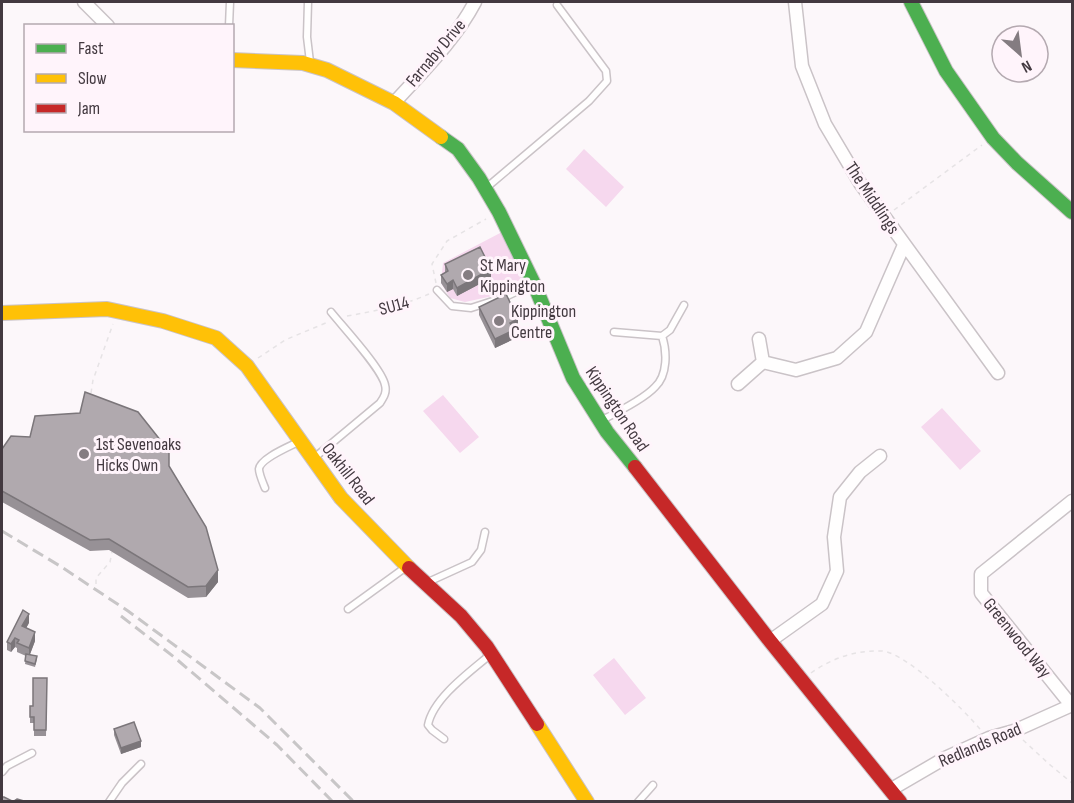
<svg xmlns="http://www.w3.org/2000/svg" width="1074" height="803" viewBox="0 0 1074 803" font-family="'Sofia Sans Condensed',sans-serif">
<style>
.green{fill:#f6d8ee}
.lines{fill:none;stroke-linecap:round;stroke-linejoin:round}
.lane-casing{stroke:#cac3c7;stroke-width:9}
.street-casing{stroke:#cac3c7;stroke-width:15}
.fast-casing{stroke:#cac3c7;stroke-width:16}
.slow-casing{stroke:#cac3c7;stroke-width:16}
.jam-casing{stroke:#cac3c7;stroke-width:16}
.path{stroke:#e6e3e5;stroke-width:1.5;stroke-dasharray:4.5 4.5;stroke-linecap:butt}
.lane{stroke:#fffefe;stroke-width:6}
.street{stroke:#fffefe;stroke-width:12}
.fast{stroke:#4caf50;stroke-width:14}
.slow{stroke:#ffc107;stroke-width:14}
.jam{stroke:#c62828;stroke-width:14}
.rail{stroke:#c8c6c7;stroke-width:3;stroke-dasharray:12 6;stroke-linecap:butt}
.wall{fill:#979196}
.shaded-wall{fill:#7b767a}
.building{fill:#b0a9ae;stroke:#7b767a;stroke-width:1.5}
.poi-dot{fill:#847c81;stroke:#fff4fb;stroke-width:2}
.labels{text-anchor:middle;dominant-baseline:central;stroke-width:6;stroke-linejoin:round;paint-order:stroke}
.street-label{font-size:18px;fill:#433940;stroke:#fff4fb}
.poi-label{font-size:18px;fill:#433940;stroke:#fff4fb;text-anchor:start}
</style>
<rect width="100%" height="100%" fill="#fcf7fa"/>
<path class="green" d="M584,149L624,187L606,207L566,169Z
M502,232L527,283L493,296L465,302L450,298L441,283L443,263Z
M443,395L479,437L460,453L423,411Z
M942,408L981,451L960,470L921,427Z
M614,658L646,698L625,715L593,675Z"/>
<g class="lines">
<g class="lane-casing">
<path id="lane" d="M308,2L307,37L310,62
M229,26L230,2
M486,188L589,101L607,81L606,71L557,5
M437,290L452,306L471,308L505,297L533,284
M614,332L662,336
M662,336L670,330L684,305
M602,420C616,413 645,398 655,387C668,375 667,351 662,336
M314,458L380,403C384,397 387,392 385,385C382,369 343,327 331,312
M265,488C263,483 259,474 259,469C260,458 291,446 300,441
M426,583L472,562L481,550L485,532
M348,609L406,567
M444,739L432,730L428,725C433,698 471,671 491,654
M2,772L7,766L32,753
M109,802L122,783L141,764
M638,802L653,785"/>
</g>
<g class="street-casing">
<path id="street" d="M84,2L108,26
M795,2L802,66L825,124L860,183L998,373
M394,103C423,71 455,40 475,2
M759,339L763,362L796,370L837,358L866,332L904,245
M738,384L763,362
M770,641L822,604L837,571L834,537L840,497L860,472L880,456
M1071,705L981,593V574L1072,501
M890,790L945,758L989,738L1014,731L1072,705"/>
</g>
<g class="fast-casing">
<path id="fast" d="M911,2L946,71L993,138L1017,163L1072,212
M441,137L458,149L479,178L499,212L534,284L573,378L607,432L635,467"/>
</g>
<g class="slow-casing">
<path id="slow" d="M232,60L303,63L327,70L394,103L441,137
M2,313L107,309L163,321L216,338L247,366L341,498L409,568
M537,724L587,802"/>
</g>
<g class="jam-casing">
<path id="jam" d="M635,467L770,641L900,802
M409,568L461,616L487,647L537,724"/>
</g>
<path class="path" d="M894,210L982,145
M436,283L432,264L447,241L486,219
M347,316C375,311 402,306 429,294
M258,358L285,340L328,322
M91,393L93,380L113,324
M96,584V578L110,562L112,552
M811,673C832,658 856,650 882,651C907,653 963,709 980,729
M1023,740L1049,764L1072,783"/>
<use href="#lane" class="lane"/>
<use href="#street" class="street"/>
<use href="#fast" class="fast"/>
<use href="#slow" class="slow"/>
<use href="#jam" class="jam"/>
<path class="rail" d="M2,531L60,566L128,611L260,708L354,802
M121,616L174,657L277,745L333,802"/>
</g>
<path class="wall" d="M445,264L491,278L457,296L453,289L447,292L441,283V275L445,273Z
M479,307L518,328L514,330V339L495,348L479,315Z
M2,449L169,466L218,582L206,597L188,598L109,550L90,551L2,502Z
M29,623L26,628L35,641L30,654L37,659L35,667L25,664L26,656L17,652V648L15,647L11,652L7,650V642Z
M47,678L46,736H34V723H30V706H33Z
M114,729L141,747L121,754L114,735Z"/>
<path class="shaded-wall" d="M491,269V278L457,296V288Z
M453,280V289L447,292V284Z
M518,319V328L510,331V323Z
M514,330V339L495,348V339Z
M218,570V582L206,597V586Z
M29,614V623L22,635V626Z
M35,632V641L29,657V648Z
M15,638V647L11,652V644Z
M141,741V747L121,754V748Z"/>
<path class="building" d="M480,247L491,269L457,288L453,280L447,284L441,275L448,271L445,264Z
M506,294L518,319L510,323L514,330L495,339L479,307Z
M85,392L138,412L169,451V466L206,527L218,570L206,586L188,587L109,539L90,540L2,491V449L11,436L30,437L35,416L80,413Z
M23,610L29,614L22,626L35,632L29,648L17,643L19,640L15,638L11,644L7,642Z
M26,654L37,656L35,664L25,661Z
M33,678H47L46,730H34V717H30V706H33Z
M134,722L141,741L121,748L114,729Z
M2,797H4L12,801H2Z
M17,799L24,801H14Z"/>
<g class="poi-dot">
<circle cx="468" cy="275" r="6"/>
<circle cx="499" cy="321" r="6"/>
<circle cx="84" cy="454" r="6"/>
</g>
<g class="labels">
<g class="street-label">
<text transform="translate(436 53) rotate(-50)">Farnaby Drive</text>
<text transform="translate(872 198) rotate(56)">The Middlings</text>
<text transform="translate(394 306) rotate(-15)">SU14</text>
<text transform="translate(617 409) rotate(56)">Kippington Road</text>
<text transform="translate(348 474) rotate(52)">Oakhill Road</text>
<text transform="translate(1017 638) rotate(51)">Greenwood Way</text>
<text transform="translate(980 745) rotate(-23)">Redlands Road</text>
</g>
<g class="poi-label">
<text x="480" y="265">St Mary<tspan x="480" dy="21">Kippington</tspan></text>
<text x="511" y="311">Kippington<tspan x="511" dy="21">Centre</tspan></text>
<text x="96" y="444">1st Sevenoaks<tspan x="96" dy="21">Hicks Own</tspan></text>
</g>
</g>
<rect width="1074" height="803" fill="none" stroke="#433940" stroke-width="6"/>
<rect x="24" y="24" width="210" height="108" fill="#fff4fb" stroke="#b4a9b0" stroke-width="1.5"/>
<rect x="36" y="44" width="30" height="9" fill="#4caf50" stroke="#b4a9b0" stroke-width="1.5"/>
<text x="78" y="54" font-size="18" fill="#433940">Fast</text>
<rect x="36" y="74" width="30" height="9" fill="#ffc107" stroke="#b4a9b0" stroke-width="1.5"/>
<text x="78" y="84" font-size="18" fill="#433940">Slow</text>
<rect x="36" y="104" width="30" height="9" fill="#c62828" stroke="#b4a9b0" stroke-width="1.5"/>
<text x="78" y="114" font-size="18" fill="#433940">Jam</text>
<g transform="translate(1020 54) rotate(152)"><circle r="28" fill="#fff4fb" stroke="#b4a9b0" stroke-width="1.5"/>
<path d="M0-4.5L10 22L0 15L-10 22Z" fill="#847c81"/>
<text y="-9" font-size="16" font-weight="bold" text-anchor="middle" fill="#433940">N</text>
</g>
</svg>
